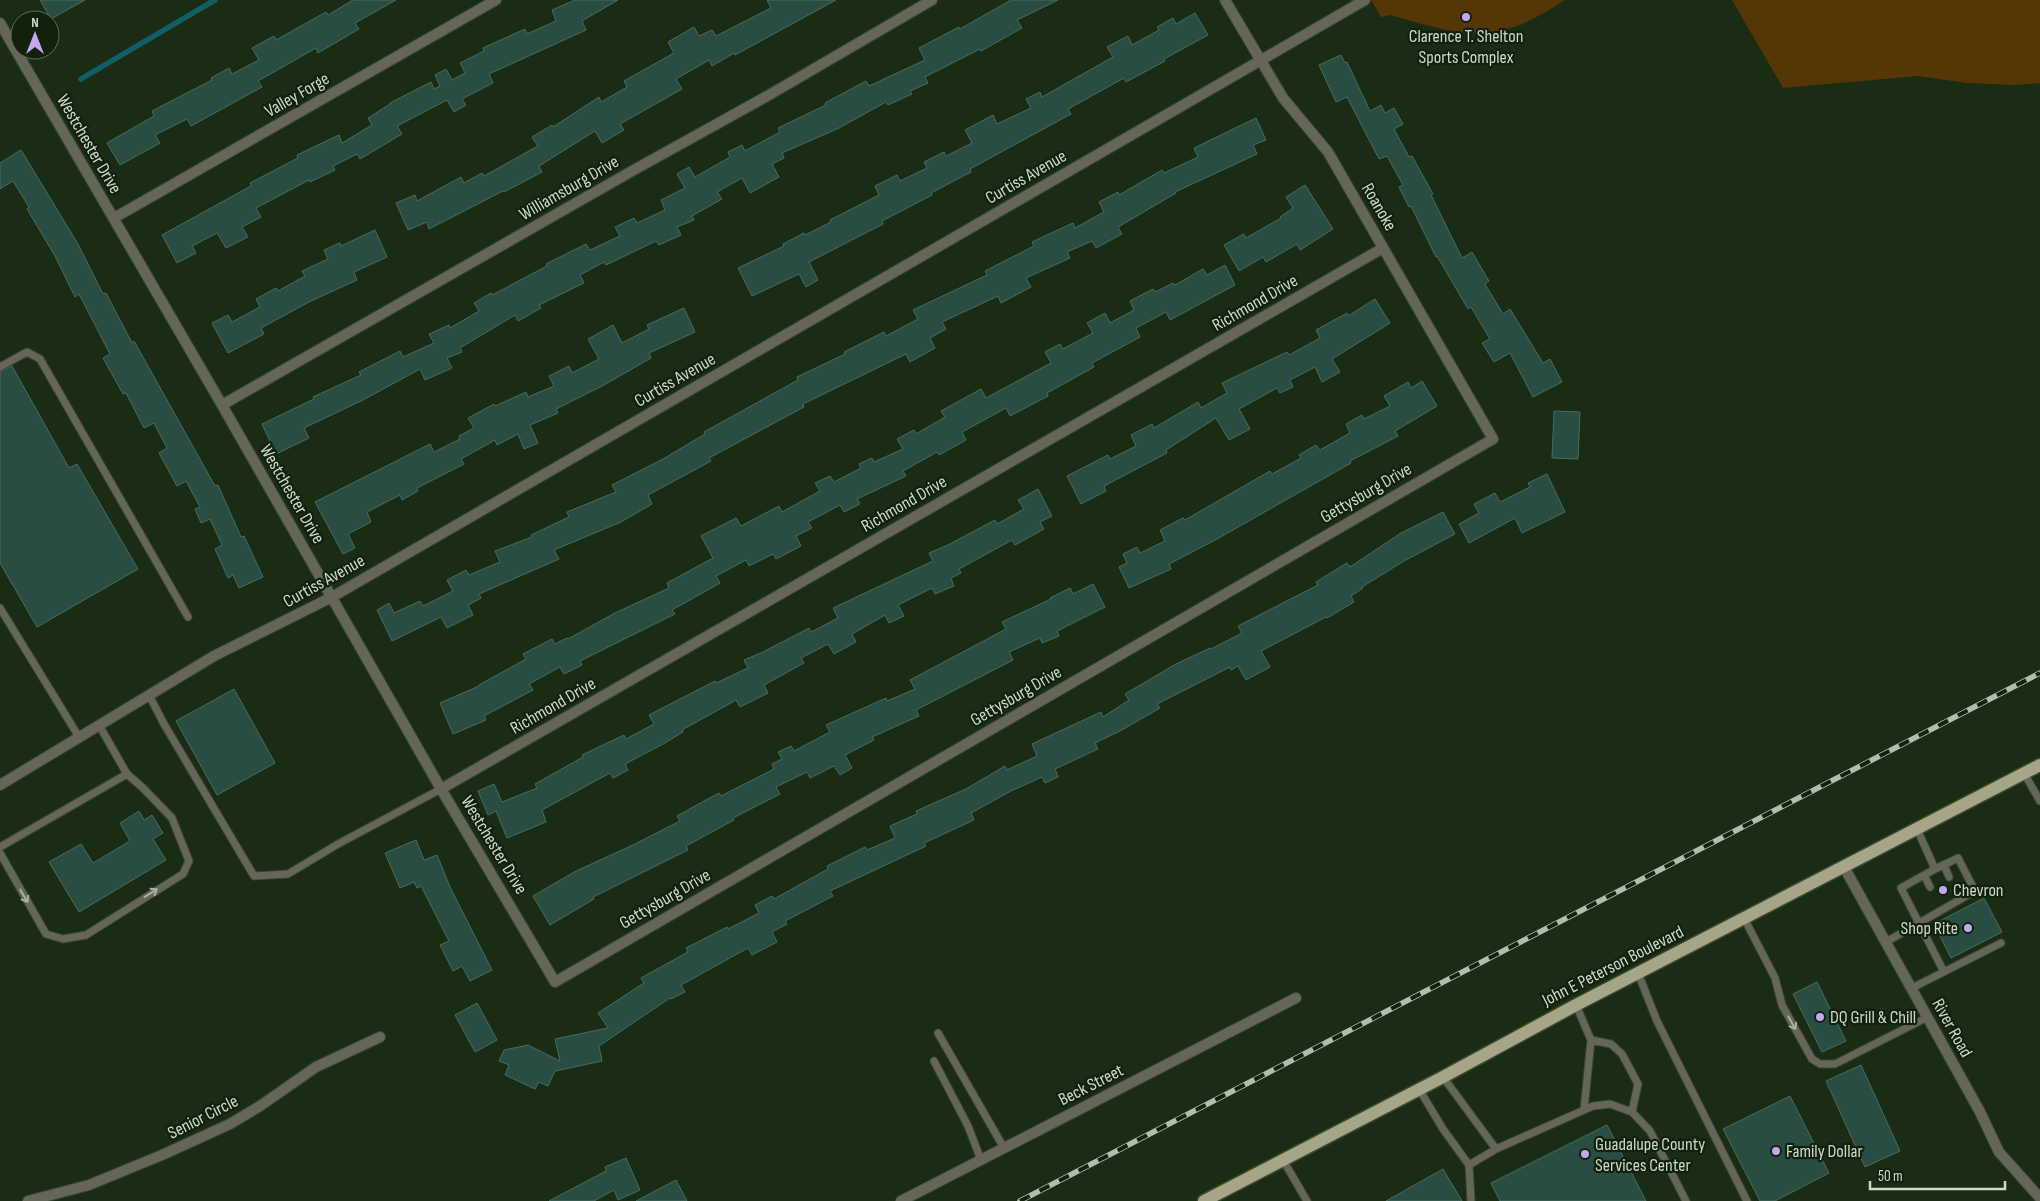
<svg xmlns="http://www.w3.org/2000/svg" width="2040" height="1201" viewBox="0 0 2040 1201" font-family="'Sofia Sans Condensed',sans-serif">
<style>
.green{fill:#553606}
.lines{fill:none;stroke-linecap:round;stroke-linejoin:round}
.stream{stroke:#115f66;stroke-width:5.5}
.building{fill:#294d42;stroke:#476c60}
.lane-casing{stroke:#384832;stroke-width:9}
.street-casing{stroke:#384832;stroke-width:12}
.primary-casing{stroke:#384832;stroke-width:15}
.lane{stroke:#666658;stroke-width:7}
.street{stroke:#666658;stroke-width:10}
.primary{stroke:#a6a588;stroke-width:12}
.rail-casing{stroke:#b1bdae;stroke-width:5.5}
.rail{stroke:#11220c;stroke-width:4;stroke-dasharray:11;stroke-linecap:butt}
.oneway{stroke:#aab1a3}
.poi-dot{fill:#c8a6ef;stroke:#11220c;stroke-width:2}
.labels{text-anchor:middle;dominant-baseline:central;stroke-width:4.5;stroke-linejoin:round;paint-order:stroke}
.poi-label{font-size:18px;fill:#ced9cb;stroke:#11220c;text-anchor:start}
.street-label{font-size:18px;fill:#ced9cb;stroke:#11220c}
</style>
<rect width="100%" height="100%" fill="#1b2c15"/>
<path class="green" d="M1371,0H1565C1549,10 1532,21 1514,27C1472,42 1431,26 1390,15L1381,17Z
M1732,0H2040V83L2015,85L1967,83L1918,76L1783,88Z"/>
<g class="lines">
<path class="stream" d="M81,79L215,0"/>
</g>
<path class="building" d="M40,0H85L51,19Z
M353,0H396L355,23L359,29L318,53L316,48L258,81L262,87L191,126L187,119L155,135L160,143L120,165L107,143L154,116L152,111L212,80L211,78L229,68L232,74L259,60L252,48L274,36L276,40L326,12L328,15Z
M575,0H618L582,21L586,30L489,74L493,83L462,99L466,105L454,112L447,100L397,126L402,134L360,159L357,154L333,166L335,170L310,182L309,180L256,208L261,217L242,227L248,237L226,248L217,233L192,246L196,253L177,263L162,235L251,186L250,183L298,158L297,155L339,135L342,143L372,125L368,118L390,104V103L431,82L434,89L440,86L435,75L446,69L452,80L465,73L460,63L484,51L483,48L525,29L527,34L556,21L552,10Z
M767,0H836L735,55L734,53L712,66L709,60L676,79L682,89L620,124L624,130L602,143L595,131L539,166L542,172L504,192L503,191L429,229L427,222L408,230L396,203L415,195L417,201L461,177L464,183L482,173L484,176L538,146L532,137L552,125L553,127L599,97L601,102L627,87L624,81L674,53L668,42L694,27L699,36L712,30L716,36L771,8Z
M1011,0H1058L1017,20L1022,28L981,51L980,49L925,77L928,83L910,91L912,94L888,105L886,102L839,128L782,153L784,158L772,164L779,177L750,193L742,178L717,192L722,199L692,216L694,220L677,227L681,235L659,245L656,241L606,265L604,262L580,275L584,283L539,305L541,308L518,321L515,315L460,348L462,352L447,358L452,368L425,380L420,369L363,400L304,428L309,438L276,454L262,424L314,399L313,397L361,375L359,372L400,351L403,357L434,343L429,334L449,325L450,328L479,311L474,303L491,293L492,295L547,266L546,264L586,244L590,250L620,236L615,227L634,218L637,223L665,210L661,200L685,188L677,174L689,167L695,177L730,157L728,152L742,145L745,151L780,132L778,128L826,105L825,103L866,81L869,86L925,60L919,48L959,27L960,29Z
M1195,13L1208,35L1164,59L1165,61L1126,82L1124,78L1068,109L1071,114L970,169L971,172L931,193L932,195L882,221L883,224L809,262L818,280L806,287L799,274L752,296L738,268L784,246L783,244L804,233L805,235L831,222L830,220L879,195L875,186L897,175L900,181L927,168L924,162L944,152L946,156L972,143L965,130L993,115L997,124L1031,108L1026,99L1040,92L1042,97L1113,57L1107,47L1128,36L1132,45L1159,30L1157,27L1173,18L1176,24Z
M1341,55L1345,63L1347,62L1370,111L1381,105L1385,113L1394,108L1403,124L1394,129L1409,157L1412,156L1433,194L1431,195L1462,258L1472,252L1489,281L1485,284L1503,314L1510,309L1543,363L1550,359L1562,382L1533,397L1510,353L1494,362L1482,343L1490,339L1471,307L1468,309L1437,256L1436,257L1411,206L1409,207L1399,187L1403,185L1387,156L1379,159L1347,97L1336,102L1319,65Z
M1256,118L1266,140L1253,145L1257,154L1175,192L1176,193L1118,227L1122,234L1096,248L1092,241L1067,252L1070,258L1026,278L1031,287L1001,303L998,296L942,322L946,329L930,338L935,348L910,362L906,354L803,404L804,407L709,458L711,461L648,495L652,504L621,522L554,550L559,559L479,594L481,598L468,605L473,615L447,628L441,617L392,641L377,610L389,603L394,613L420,601L423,606L453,591L447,580L466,570L469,575L500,562L495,551L532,537L531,535L569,517L567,512L616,492L612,485L663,459L705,434L704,432L798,380L797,377L845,354L844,352L884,332L886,336L918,319L913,310L987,275L985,271L1034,246L1032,242L1073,223L1075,228L1104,212L1099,202L1118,192L1119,195L1162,170L1164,173L1198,157L1194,148Z
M21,150L78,244L103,294L106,293L132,343L134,341L215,486L218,485L241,537L244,536L263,577L239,588L233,575L228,578L215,549L222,545L210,519L201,523L195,509L200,507L186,481L177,486L159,453L167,448L154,423L144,428L126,393L123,394L103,358L110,354L79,294L75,297L55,256L27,209L29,207L13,181L0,189V163Z
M1305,185L1333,229L1300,250L1297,244L1266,262L1263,257L1239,271L1224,245L1244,234L1246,238L1281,218L1280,217L1293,208L1286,197Z
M375,230L387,257L354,272L357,280L309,302L261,328L264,334L228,353L212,323L228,315L232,322L260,307L256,299L276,288L278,291L305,276L302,271L328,259L324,250L340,243L341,246Z
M1225,265L1235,285L1170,320L1166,312L1136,328L1140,337L1092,363L1094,367L1047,393L1048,396L1010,416L1006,408L962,432L966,440L939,455L937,452L903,471L906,476L857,499L860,504L844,512L840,505L808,522L812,528L796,536L801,546L776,559L773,554L749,566L746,560L716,576L720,583L672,610L675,614L580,661L582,665L564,674L560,667L529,684L533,690L484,716L486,720L453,734L440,703L479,686V685L526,659L523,654L552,639L555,644L567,638L568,639L615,613L669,588L667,583L713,558L701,536L736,518L741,526L779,506L782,512L820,491L815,483L830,476L834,482L861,468L859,464L872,458L874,462L903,449L897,439L914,430L916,434L945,417L941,411L981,389L986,398L1051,363L1045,352L1060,344L1063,349L1093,333L1087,323L1105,313L1110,323L1134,310L1130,301L1153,289L1155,292L1173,283L1175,285L1203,269L1207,275Z
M1375,299L1390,323L1332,359L1340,372L1322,382L1315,367L1290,380L1293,387L1280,393L1277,388L1239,409L1250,429L1229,440L1216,418L1166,450L1167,453L1104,486L1106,491L1081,504L1067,476L1108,455L1110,459L1136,446L1131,435L1152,424L1154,428L1198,402L1201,408L1227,393L1222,383L1287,352L1289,355L1320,338L1316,330L1347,313L1348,316Z
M684,308L695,332L649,353L651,358L604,385L556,409L558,413L530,425L538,443L524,449L518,434L497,445L495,440L461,459L464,464L417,488L418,491L402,500L400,495L367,512L371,522L348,534L355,548L343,554L315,502L430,444L434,452L460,439L459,436L474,428L468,418L494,404L495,406L526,392L528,397L554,386L549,376L569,366L572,373L599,359L588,339L613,325L622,343L649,329L647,325Z
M12,366L69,468L77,464L138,569L37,627L0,563V372Z
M1422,381L1437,406L1395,431L1398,436L1350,461L1351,463L1217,539L1169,564L1171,569L1129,588L1119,567L1127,563L1123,554L1137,547L1140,553L1165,541L1160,530L1183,518L1185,520L1270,471L1272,474L1301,458L1299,455L1316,445L1320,450L1350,433L1346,424L1362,415L1364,419L1390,406L1384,396L1408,382L1411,388Z
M1554,411L1580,412L1578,459L1552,458Z
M1547,474L1565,512L1522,533L1515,518L1469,543L1459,524L1479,513L1474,504L1495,493L1500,502L1530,487L1528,483Z
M1038,489L1052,516L1040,522L1044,529L1015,545L1012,540L959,569L961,573L951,578L954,586L935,594L932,588L898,605L904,616L889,623L885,615L852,634L856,642L834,654L828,644L801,658L804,663L764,685L768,693L740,707L736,700L682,730L683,732L665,743L625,764L628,770L613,778L610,773L542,810L546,822L507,838L496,811L488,815L478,791L494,784L502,802L537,788L535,784L583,757L582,755L624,735L626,739L654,724L649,715L715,681L716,683L748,668L744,660L763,652L809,628L811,632L838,618L833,608L933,561L929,553L948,545L995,520L997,524L1024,509L1018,500Z
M1443,512L1455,534L1404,561L1362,587L1363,588L1351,596L1354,602L1327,618L1326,617L1261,651L1270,667L1246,680L1238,666L1231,670L1230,667L1157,704L1160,708L1120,731L1095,743L1098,749L1055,769L1058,777L1045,783L1042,777L1011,791L971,813L974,820L924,843L926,846L830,891L833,896L785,921L787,924L772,932L777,942L752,955L748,948L681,985L685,992L671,999L670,998L599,1046L602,1061L555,1071L548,1086L539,1082L535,1089L505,1075L509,1065L499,1061L504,1050L528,1045L560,1061L555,1039L608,1028L598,1013L644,983L641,978L688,952L686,948L727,927L728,929L759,913L755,905L772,896L774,899L828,869L827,866L865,847L867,850L895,838L890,826L917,814L916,811L966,789L1005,766L1007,770L1037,756L1032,744L1101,712L1103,717L1129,700L1125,694L1176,664L1210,648L1211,649L1242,633L1238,626L1318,585L1316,582L1347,563L1350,567L1401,533Z
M1093,584L1105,607L1057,631L1059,636L1042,643L1040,638L1009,652L1013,660L916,710L919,716L872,737L874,740L845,755L852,768L840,775L834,766L810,778L807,772L776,787L780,794L733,818L734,820L686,846L688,850L593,897L594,899L550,925L533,896L576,871L633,845L680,821L677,816L704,801L719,793L721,796L774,769L772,764L782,759L778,752L791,746L794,751L830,732L826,725L886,698L887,701L915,689L910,680L1006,629L1002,622L1051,599L1050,598L1070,588L1073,594Z
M234,689L275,763L217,795L176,721Z
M139,811L144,820L152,815L163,833L153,839L166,860L79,912L49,862L81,844L93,863L130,841L120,823Z
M416,840L424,860L437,855L450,887L492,970L470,981L462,966L453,971L440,945L449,941L421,886L417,888L414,882L400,888L385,853Z
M1984,898L2002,932L1951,958L1934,924Z
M1817,982L1846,1041L1822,1052L1793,994Z
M477,1003L497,1040L475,1052L455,1015Z
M1861,1065L1900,1151L1865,1167L1826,1081Z
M1790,1096L1829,1173L1775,1201H1760L1723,1129Z
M1607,1125L1646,1201H1500L1491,1183Z
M626,1158L640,1190L618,1200L614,1190L594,1201H549L606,1171L605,1167Z
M1443,1169L1462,1201H1386Z
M676,1180L687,1201H636Z"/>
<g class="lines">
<g class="lane-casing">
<path id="lane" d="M0,367L27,352L40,359L188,617
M0,608L79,737
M149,695L164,724L254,876L288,874L338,844L441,789
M2024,773L2040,801
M0,847L127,774
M0,853L46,934L63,939L86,935L183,874L189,861L172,818L143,788L127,774L99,725
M1944,865L1949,877
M1935,869L1901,888L1944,972
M1924,875L1930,887
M1744,918L1775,978L1782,1005L1812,1059L1820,1064H1835L1928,1017
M1886,942L1975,891L1958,858L1935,869L1917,829
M1638,973L1657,1021L1747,1201
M1912,988L2001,943
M938,1033L1004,1148
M934,1061L968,1126L981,1160
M1443,1077L1496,1149L1593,1106L1610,1104L1632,1112L1638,1084L1622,1054L1611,1044L1591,1040L1576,1005
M1419,1089L1443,1129L1469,1165
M1584,1110L1591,1040
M1632,1112L1650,1131L1686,1201
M1283,1160L1307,1201
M1471,1201L1469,1165L1496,1149"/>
</g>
<g class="street-casing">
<path id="street" d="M0,23L222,405L441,789L555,982L1493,439L1328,152L1283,98L1225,0
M114,218L496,0
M222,405L632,171L769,95L932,0
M0,785L214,656L332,597L1365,0
M441,789L1383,248
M1844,867L1980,1112L1999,1152L2040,1198
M28,1201L89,1185L162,1155L230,1124L260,1106L316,1067L380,1037
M901,1201L1296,998"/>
</g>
<g class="primary-casing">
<path id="primary" d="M1204,1201L1443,1077L1576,1005L2040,765"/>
</g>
<use href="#lane" class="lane"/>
<use href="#street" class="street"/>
<use href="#primary" class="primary"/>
<g class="rail-casing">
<path id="rail" d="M1020,1201L2040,673"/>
</g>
<use href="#rail" class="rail"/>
</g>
<defs><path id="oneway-shaft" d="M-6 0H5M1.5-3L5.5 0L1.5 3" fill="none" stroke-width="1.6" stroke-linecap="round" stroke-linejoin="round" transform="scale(1.25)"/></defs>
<g class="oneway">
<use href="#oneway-shaft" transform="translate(151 893) rotate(-32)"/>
<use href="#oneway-shaft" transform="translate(24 896) rotate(60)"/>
<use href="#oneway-shaft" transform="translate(1792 1023) rotate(61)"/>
</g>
<g class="poi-dot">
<circle cx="1466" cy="17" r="5"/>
<circle cx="1943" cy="890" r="5"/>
<circle cx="1968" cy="928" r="5"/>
<circle cx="1820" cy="1017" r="5"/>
<circle cx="1776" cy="1151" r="5"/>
<circle cx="1585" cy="1154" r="5"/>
</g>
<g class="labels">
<g class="poi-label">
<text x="1466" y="36" text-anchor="middle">Clarence T. Shelton<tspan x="1466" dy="21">Sports Complex</tspan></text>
<text x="1953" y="890">Chevron</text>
<text x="1958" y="928" text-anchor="end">Shop Rite</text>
<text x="1830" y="1017">DQ Grill &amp; Chill</text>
<text x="1595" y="1144">Guadalupe County<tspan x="1595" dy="21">Services Center</tspan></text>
<text x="1786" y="1151">Family Dollar</text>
</g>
<g class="street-label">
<text transform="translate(297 95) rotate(-30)">Valley Forge</text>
<text transform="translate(89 144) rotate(60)">Westchester Drive</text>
<text transform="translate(1026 177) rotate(-30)">Curtiss Avenue</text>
<text transform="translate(569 188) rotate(-30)">Williamsburg Drive</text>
<text transform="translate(1379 207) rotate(60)">Roanoke</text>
<text transform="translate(1255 303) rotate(-30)">Richmond Drive</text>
<text transform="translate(675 380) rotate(-30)">Curtiss Avenue</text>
<text transform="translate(1366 493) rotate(-30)">Gettysburg Drive</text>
<text transform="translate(292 494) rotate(60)">Westchester Drive</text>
<text transform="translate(904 504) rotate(-30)">Richmond Drive</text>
<text transform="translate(324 581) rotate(-29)">Curtiss Avenue</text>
<text transform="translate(1016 696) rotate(-30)">Gettysburg Drive</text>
<text transform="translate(553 706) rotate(-30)">Richmond Drive</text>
<text transform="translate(494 845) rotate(59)">Westchester Drive</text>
<text transform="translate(665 899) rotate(-30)">Gettysburg Drive</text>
<text transform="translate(1613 966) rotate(-27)">John E Peterson Boulevard</text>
<text transform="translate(1952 1028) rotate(61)">River Road</text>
<text transform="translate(1091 1085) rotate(-27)">Beck Street</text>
<text transform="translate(203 1117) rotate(-27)">Senior Circle</text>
</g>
</g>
<g transform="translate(35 35)"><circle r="24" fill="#11220c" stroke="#5d6b58"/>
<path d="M0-4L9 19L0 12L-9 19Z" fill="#c8a6ef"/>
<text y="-8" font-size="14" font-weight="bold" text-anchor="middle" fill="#ced9cb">N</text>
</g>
<path d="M1870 1181v8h135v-8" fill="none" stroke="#ced9cb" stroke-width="2.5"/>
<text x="1878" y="1181" font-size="15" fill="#ced9cb" stroke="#11220c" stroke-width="4" paint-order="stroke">50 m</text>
</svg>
